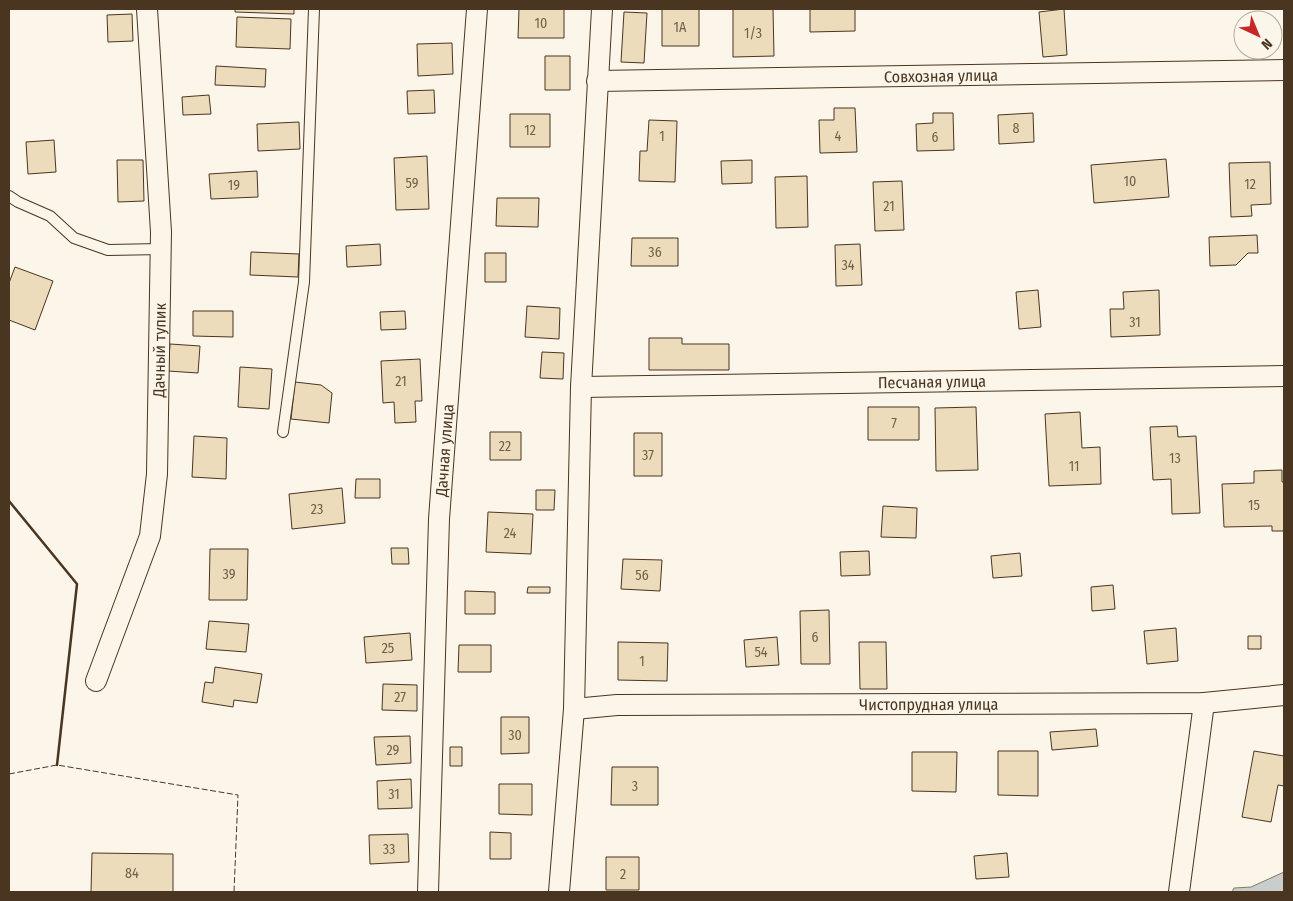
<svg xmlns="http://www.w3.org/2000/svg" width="1293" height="901" viewBox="0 0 1293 901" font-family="'Fira Sans Condensed',sans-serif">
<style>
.water{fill:#c9cecd;stroke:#887966}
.building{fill:#ecdcbc;stroke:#4a3520}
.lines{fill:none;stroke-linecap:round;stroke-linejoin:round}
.lane-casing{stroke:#4a3520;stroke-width:12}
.street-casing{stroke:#4a3520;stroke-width:22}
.lane{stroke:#fbf6e9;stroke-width:10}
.street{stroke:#fbf6e9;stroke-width:20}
.fence{stroke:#4a3520;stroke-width:1;stroke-dasharray:6 2.5;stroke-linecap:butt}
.wall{stroke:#4a3520;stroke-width:2.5}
.labels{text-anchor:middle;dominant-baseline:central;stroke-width:4;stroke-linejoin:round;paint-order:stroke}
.number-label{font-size:14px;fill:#725f47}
.street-label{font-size:16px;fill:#4a3520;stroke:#fbf6e9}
</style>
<rect width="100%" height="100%" fill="#fbf6e9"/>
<path class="water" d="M1284,872V892H1232L1234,888L1251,887Z"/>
<path class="building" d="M235,9H294V14L235,12Z
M519,9H564V38H518Z
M662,9H699V46H662Z
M733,9H773L774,56L733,57Z
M810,9H855V31L810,32Z
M1064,9L1067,55L1043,57L1039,12Z
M624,12L647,13L644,63L621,62Z
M132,14L133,41L108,42L107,15Z
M237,17L291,19L290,49L236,47Z
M452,43L453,74L418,76L417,44Z
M545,56H570V90H545Z
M216,66L266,69L265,87L215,85Z
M434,90L435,113L408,114L407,91Z
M209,95L211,114L183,115L182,97Z
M834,108H855L857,152L820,153L819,120H834Z
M933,113H953L954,150L917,151L916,124L933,123Z
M1033,113L1034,142L999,144L998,115Z
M510,114H550V147H510Z
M649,120L677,121L675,182L639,181L640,151H647Z
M299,122L300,149L258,151L257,124Z
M54,140L56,172L28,174L26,142Z
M427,156L429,209L396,210L394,158Z
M1166,159L1169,197L1094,203L1091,165Z
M117,160H143L144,201L118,202Z
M752,160V183L722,184L721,161Z
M1270,162L1271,204L1251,205L1252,216L1231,217L1229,163Z
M257,171L258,197L211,199L209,174Z
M807,176L808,227L776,228L775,177Z
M902,181L904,230L875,231L873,182Z
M497,198H539L538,227L496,226Z
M1257,235L1258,253H1248L1236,265L1210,266L1209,237Z
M632,238H678V266H631Z
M380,244L381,265L347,267L346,246Z
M860,244L862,285L836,286L835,245Z
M251,252L299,254L298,277L250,275Z
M485,253H506V282H485Z
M15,267L53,281L35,330L9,320V283Z
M1038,290L1041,327L1019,329L1016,292Z
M1159,290L1160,335L1111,337L1110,309H1124L1123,292Z
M527,306L560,308L559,339L525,337Z
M193,311H233V337L193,336Z
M405,311L406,329L381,330L380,312Z
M649,338H682V344H729V370H649Z
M170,344L200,346L198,373L168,371Z
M542,352L564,353L563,379L540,378Z
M420,359L422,401H415L416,422L395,423L394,402L383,403L381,361Z
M240,367L272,369L269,409L238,407Z
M295,382L321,385L332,393L329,423L291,419Z
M868,407H919V440H868Z
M976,407L978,470L936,471L935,408Z
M1080,412L1082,448L1100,447L1101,484L1049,486L1045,414Z
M1177,426L1178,437L1196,436L1200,513L1172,514L1171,479L1153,480L1150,427Z
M490,432H521V460H490Z
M634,433H662V476H634Z
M194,436L227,438L226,479L192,477Z
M1282,470V482H1284V531H1272V526L1224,527L1222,484L1254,483V471Z
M356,479H380V498H355Z
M342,488L345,523L292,529L289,494Z
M536,490H555L554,510H536Z
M883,506L917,508L916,538L881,537Z
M488,512L533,514L531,554L486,552Z
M391,548H408L409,564H392Z
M210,549H248L247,600H209Z
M869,551L870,575L841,576L840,552Z
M1020,553L1022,576L993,578L991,556Z
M623,559L662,560L660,591L621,589Z
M1113,585L1115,609L1092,611L1091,587Z
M528,587H550V593H527Z
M465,591L495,592V614H465Z
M829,610L830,664H801L800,611Z
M209,621L249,624L246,652L206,649Z
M1176,628L1178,661L1147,664L1144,631Z
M410,633L412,660L366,663L364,637Z
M1248,636H1261V649H1248Z
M777,637L779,665L746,667L744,640Z
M618,642L668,643L667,681L618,680Z
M859,642H886L887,689H860Z
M459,645H491V672H458Z
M215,667L262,674L257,703L234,700L233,707L202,702L205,682L213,683Z
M383,684L417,685V711L382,710Z
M501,717H529V753L501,754Z
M1096,729L1098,746L1052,750L1050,732Z
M410,736L411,763L376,765L374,737Z
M450,747H462V766H450Z
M998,751H1038V796L998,795Z
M1254,751L1284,756V786L1278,785L1271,822L1242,817Z
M912,752H957L956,792L912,791Z
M612,767H658V805H611Z
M411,779L412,808L378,809L377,781Z
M499,784H532V815L499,814Z
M490,832L511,833V859H490Z
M408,834L409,862L370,864L369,835Z
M92,853L173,854V892H91Z
M1007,853L1009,877L976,879L974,856Z
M606,857H639V890H606Z"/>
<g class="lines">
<g class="lane-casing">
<path id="lane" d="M9,196L18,202L50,216L74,238L108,250L161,249
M283,432L304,282L314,9"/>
</g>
<g class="street-casing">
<g id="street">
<path id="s1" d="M597,81L1284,70"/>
<path id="s2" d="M581,387L1284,376"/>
<path id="s3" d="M96,681L150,536L157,474L161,232L147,9"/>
<path id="s4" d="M574,709L617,705L1204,703L1284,695"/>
<path id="s5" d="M428,892L439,519L477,9"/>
<path d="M559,892L574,709L581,387L602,9"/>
<path d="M1179,892L1204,703"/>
</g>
</g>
<use href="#lane" class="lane"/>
<use href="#street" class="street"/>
<path class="fence" d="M9,774L57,765L238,795L234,892"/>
<path class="wall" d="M9,501L77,584L57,765"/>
</g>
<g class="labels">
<g class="number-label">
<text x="541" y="23">10</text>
<text x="680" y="27">1А</text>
<text x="753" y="33">1/3</text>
<text x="1016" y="128">8</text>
<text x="530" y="130">12</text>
<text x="662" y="136">1</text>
<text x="838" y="136">4</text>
<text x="935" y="137">6</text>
<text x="1130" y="181">10</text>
<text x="412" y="183">59</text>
<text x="1250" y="184">12</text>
<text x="234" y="185">19</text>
<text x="889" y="206">21</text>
<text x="655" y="252">36</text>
<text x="848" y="265">34</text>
<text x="1135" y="322">31</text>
<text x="401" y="381">21</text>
<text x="894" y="423">7</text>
<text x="505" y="446">22</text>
<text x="648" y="455">37</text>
<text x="1175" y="458">13</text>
<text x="1074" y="466">11</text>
<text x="1254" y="505">15</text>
<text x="317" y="509">23</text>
<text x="510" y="533">24</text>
<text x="229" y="574">39</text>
<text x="642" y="575">56</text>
<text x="815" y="637">6</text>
<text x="388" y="648">25</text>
<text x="761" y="652">54</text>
<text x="642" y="661">1</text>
<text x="400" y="697">27</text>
<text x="515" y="735">30</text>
<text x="393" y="750">29</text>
<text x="635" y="786">3</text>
<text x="394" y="794">31</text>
<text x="389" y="849">33</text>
<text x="132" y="873">84</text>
<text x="623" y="874">2</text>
</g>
<g class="street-label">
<text stroke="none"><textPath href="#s1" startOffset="344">Совхозная улица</textPath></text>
<text stroke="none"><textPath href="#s3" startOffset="341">Дачный тупик</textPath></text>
<text stroke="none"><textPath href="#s2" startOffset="351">Песчаная улица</textPath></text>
<text stroke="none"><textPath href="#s5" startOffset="442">Дачная улица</textPath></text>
<text stroke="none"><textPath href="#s4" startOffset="355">Чистопрудная улица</textPath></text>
</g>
</g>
<rect width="1293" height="901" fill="none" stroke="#4a3520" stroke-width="20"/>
<g transform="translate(1258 35) rotate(136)"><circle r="24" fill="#fbf6e9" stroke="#b4a999"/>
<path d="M0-4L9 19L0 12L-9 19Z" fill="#c62828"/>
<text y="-8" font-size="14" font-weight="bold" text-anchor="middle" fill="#4a3520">N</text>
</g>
</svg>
